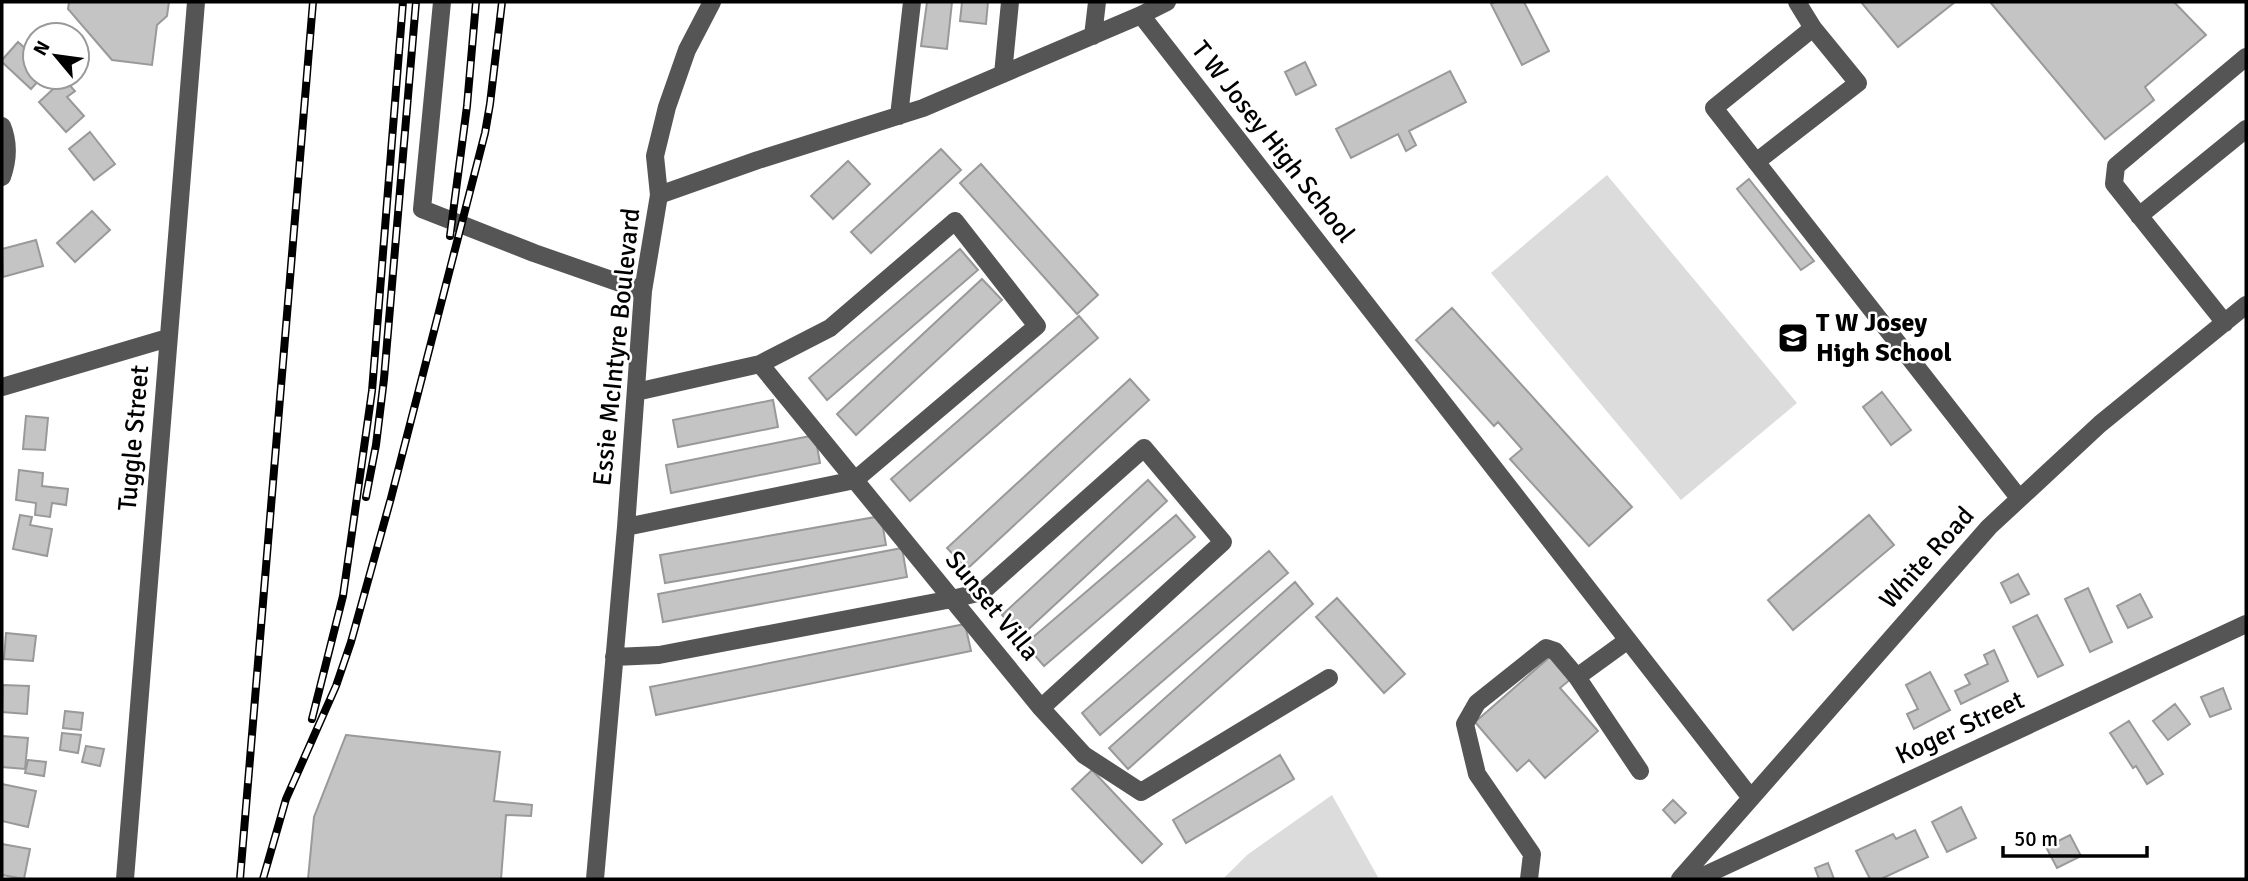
<svg xmlns="http://www.w3.org/2000/svg" width="2248" height="881" viewBox="0 0 2248 881" font-family="Signika,sans-serif">
<style>
.green{fill:#dcdcdc}
.building{fill:#c4c4c4;stroke:#999;stroke-width:2}
.lines{fill:none;stroke-linecap:round;stroke-linejoin:round}
.minor{stroke:#555;stroke-width:18}
.rail-casing{stroke:#000;stroke-width:8}
.rail{stroke:#fff;stroke-width:5;stroke-dasharray:16;stroke-linecap:butt}
.labels{text-anchor:middle;dominant-baseline:central;stroke-width:5;stroke-linejoin:round;paint-order:stroke}
.street-label{font-size:26px;fill:#000;stroke:#fff}
.poi-label{font-size:26px;font-weight:bold;fill:#000;stroke:#fff;text-anchor:start}
</style>
<rect width="100%" height="100%" fill="#fff"/>
<path class="green" d="M1607,175L1797,403L1681,500L1491,273Z
M1332,795L1379,879H1223L1247,855Z"/>
<path class="building" d="M69,2H169L167,16L157,25L152,65L112,60L68,9Z
M927,2H952L947,49L921,46Z
M962,2H988L986,24L960,21Z
M1495,2H1524L1549,51L1522,65L1491,4Z
M1861,2H1955L1898,47Z
M1990,2H2174L2206,35L2145,87L2154,100L2105,139Z
M18,42L35,57V77H42L31,89L2,62V60Z
M1305,62L1316,85L1296,95L1285,72Z
M1450,71L1466,102L1409,131L1416,145L1406,151L1398,134L1351,158L1336,129Z
M64,79L75,91L67,97L84,116L66,132L39,102Z
M90,132L115,164L94,180L69,149Z
M941,149L961,170L871,253L851,232Z
M848,161L870,184L833,219L811,196Z
M981,164L1098,295L1077,314L960,183Z
M1749,179L1814,261L1801,270L1737,189Z
M92,211L110,230L75,262L57,243Z
M36,240L43,266L3,277L2,249Z
M960,249L978,270L827,400L809,378Z
M982,279L1002,300L856,435L837,414Z
M1452,308L1632,507L1589,546L1510,459L1522,449L1498,422L1494,426L1416,340Z
M1079,316L1098,338L910,501L891,479Z
M1130,379L1149,400L967,569L947,548Z
M1882,392L1911,430L1891,445L1863,407Z
M773,400L778,427L678,447L673,420Z
M26,416L48,418L45,450L23,449Z
M815,435L820,463L671,493L666,465Z
M19,470L43,473L42,486L68,489L66,505L52,503L50,517L35,515L36,503L16,500Z
M1148,480L1167,501L1021,636L1002,615Z
M20,515L32,517L30,525L52,529L47,556L13,549Z
M1176,515L1195,537L1044,666L1025,644Z
M1869,515L1894,545L1793,630L1768,600Z
M881,516L886,545L665,583L660,555Z
M902,548L907,577L663,622L658,594Z
M1269,551L1288,573L1100,735L1082,713Z
M2018,574L2029,594L2011,603L2001,583Z
M1295,582L1313,604L1128,769L1109,748Z
M2088,588L2112,642L2090,652L2065,599Z
M2140,594L2152,617L2128,628L2117,606Z
M1337,598L1405,674L1384,693L1316,617Z
M2037,615L2063,665L2038,677L2013,627Z
M965,624L971,651L656,715L650,687Z
M6,633L36,636L33,661L4,659Z
M1994,650L2008,681L1961,704L1955,691L1970,684L1965,675L1988,664L1984,655Z
M1552,655L1572,678L1560,688L1598,731L1545,778L1529,760L1517,771L1475,722Z
M1930,672L1950,710L1914,729L1907,714L1918,709L1906,685Z
M3,685L29,686L27,714L2,712Z
M2223,688L2231,709L2210,717L2201,697Z
M2175,704L2190,724L2168,740L2153,721Z
M65,711L83,713L81,730L63,728Z
M2129,721L2163,774L2147,784L2136,766L2133,768L2110,733Z
M62,733L81,735L78,753L60,750Z
M346,735L500,752L494,801L532,805L531,816L506,815L501,879H308L314,817Z
M2,736L28,738L25,769L2,767Z
M86,746L104,749L100,766L82,762Z
M1280,755L1294,779L1186,843L1173,820Z
M28,760L46,762L44,776L25,773Z
M1092,770L1162,844L1142,863L1072,789Z
M2,784L36,791L28,827L2,821Z
M1673,800L1686,813L1675,823L1663,810Z
M1961,807L1976,838L1947,852L1932,822Z
M1915,830L1928,857L1881,879H1870L1856,851L1893,834L1896,839Z
M2070,835L2081,856L2057,868L2046,847Z
M2,844L30,849L24,879L2,875Z
M1828,863L1834,879H1819L1815,868Z"/>
<g class="lines">
<path class="minor" d="M442,2L422,209L534,253L643,291
M1141,15L1751,798
M1813,28L1714,108L2019,498
M1093,36L1097,2
M1003,74L1010,2
M899,116L912,2
M2,126C9,143 8,160 2,177
M1756,162L1858,83L1813,28L1797,2
M659,195L655,156L667,107L687,50L712,2
M2139,216L2246,129
M2225,323L2114,184L2116,166L2246,57
M2,387L168,338
M636,392L760,364L1041,708L1084,755L1141,792L1329,678
M626,527L855,480L1037,326L955,221L830,328L760,364
M614,657L659,655L952,599L982,592L1144,448L1223,542L1041,708
M1577,677L1640,771
M125,879L196,2
M595,879L626,527L643,291L659,195L758,160L923,108L1141,15L1167,2
M1529,879L1532,854L1477,774L1465,724L1477,703L1546,648L1555,651L1577,677L1628,640
M1680,879L1989,527L2100,424L2246,305
M1697,879L2246,624"/>
<g class="rail-casing">
<path id="rail" d="M450,236L467,106L476,2
M366,497L376,445L384,379L416,2
M312,719L343,596L372,391L403,2
M240,879L313,2
M263,879L286,799L336,686L351,642L391,498L485,133L490,104L502,2"/>
</g>
<use href="#rail" class="rail"/>
</g>
<defs>
<g id="school-square" transform="scale(1.575)"><rect x="-9" y="-9" width="18" height="18" rx="4" fill="#000" stroke="#fff"/><path d="M0-5L7-2L0 1L-7-2ZM-4 1L0 2.5L4 1V4Q0 6-4 4Z" fill="#fff"/></g>
</defs>
<g fill-rule="evenodd">
<use href="#school-square" x="1793" y="338"/>
</g>
<g class="labels">
<g class="street-label">
<text transform="translate(1273 142) rotate(52)">T W Josey High School</text>
<text transform="translate(617 347) rotate(-84)">Essie McIntyre Boulevard</text>
<text transform="translate(134 438) rotate(-85)">Tuggle Street</text>
<text transform="translate(1927 558) rotate(-48)">White Road</text>
<text transform="translate(992 606) rotate(51)">Sunset Villa</text>
<text transform="translate(1960 728) rotate(-25)">Koger Street</text>
</g>
<g class="poi-label">
<text x="1816" y="323">T W Josey<tspan x="1816" dy="30">High School</tspan></text>
</g>
</g>
<rect width="2248" height="881" fill="none" stroke="#000000" stroke-width="7"/>
<g transform="translate(56 56) rotate(299)"><circle r="33" fill="#ffffff" stroke="#999999" stroke-width="2"/>
<path d="M0-5L12 26L0 18L-12 26Z" fill="#000000"/>
<text y="-10" font-size="19" font-weight="bold" text-anchor="middle" fill="#000000">N</text>
</g>
<path d="M2003 846v10h144v-10" fill="none" stroke="#000000" stroke-width="3.5"/>
<text x="2014" y="846" font-size="21" fill="#000000" stroke="#ffffff" stroke-width="5" paint-order="stroke">50 m</text>
</svg>
